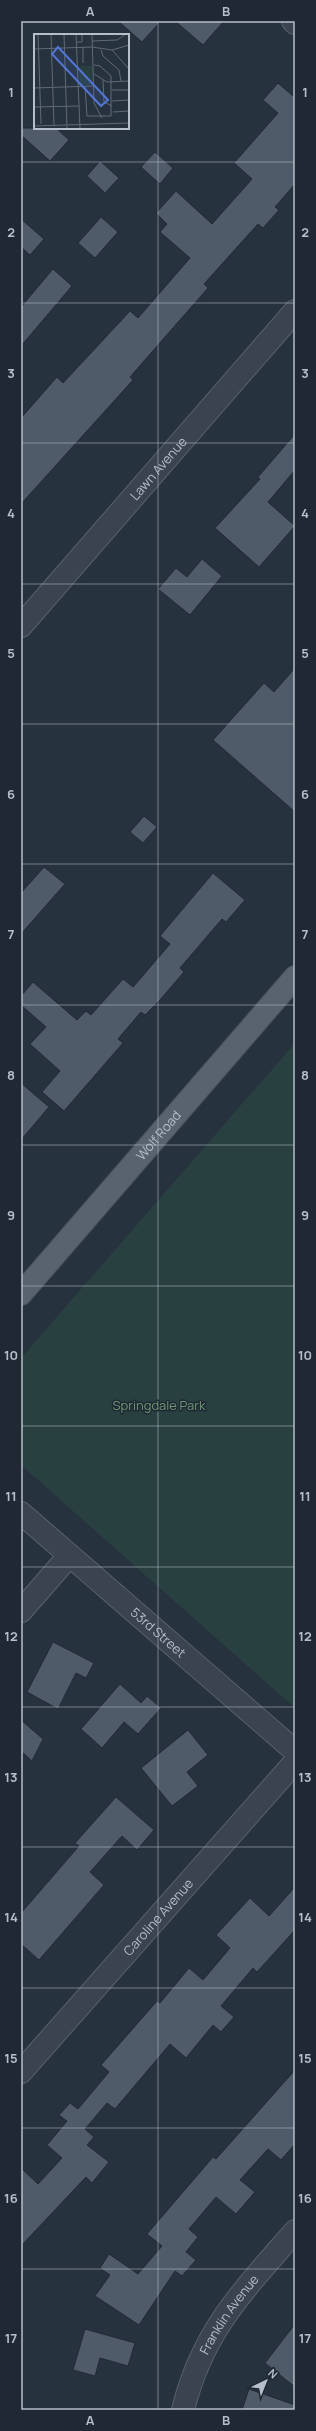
<svg xmlns="http://www.w3.org/2000/svg" width="316" height="2431" viewBox="0 0 316 2431" font-family="Manrope,sans-serif">
<style>
.green{fill:#294040}
.building{fill:#4f5b69;stroke:#212a35}
.lines{fill:none;stroke-linecap:round;stroke-linejoin:round}
.minor-casing{stroke:#58616c;stroke-width:24}
.major-casing{stroke:#464f5a;stroke-width:24}
.minor{stroke:#3a434e;stroke-width:22}
.major{stroke:#58636e;stroke-width:22}
.grid{fill:none;stroke:#b6bec9;stroke-width:1;stroke-opacity:0.55}
.labels{text-anchor:middle;dominant-baseline:central;stroke-width:3;stroke-linejoin:round;paint-order:stroke}
.street-label{font-size:13px;fill:#b6bec9;stroke:#1f2833}
.park-label{font-size:13px;fill:#6e9975;stroke:#1f2833}
.inset-road{fill:none;stroke:#606a76;stroke-width:1}
.view{fill:#5375d3;fill-opacity:0.15;stroke:#5375d3;stroke-width:2}
.inset-edge{fill:none;stroke:#b6bec9;stroke-width:2}
.neatline{fill:none;stroke:#b6bec9;stroke-width:1.5}
.grid-label{font-size:13px;text-anchor:middle;font-weight:bold;fill:#b6bec9}
</style>
<rect width="100%" height="100%" fill="#26323e"/>
<path class="green" d="M295,1043V1708L21,1465V1358Z"/>
<path class="building" d="M118,21H161L142,42Z
M175,21H224L203,45Z
M278,83L293,96L295,94V184L275,207L279,210L263,228L258,224L204,284L208,288L130,377L133,380L21,504V418L57,377L63,383L130,311L138,318L190,258L160,232L167,224L156,213L176,191L212,224L252,179L234,163L278,113L263,100Z
M21,128H56L69,140L50,161L21,135Z
M155,152L173,168L160,184L141,167Z
M100,161L119,178L105,193L87,176Z
M101,217L118,232L95,258L78,243Z
M21,219L44,239L30,255L21,247Z
M53,269L72,286L21,346V307Z
M295,434V470L268,502L295,526L259,567L215,528L260,479L258,477Z
M202,559L222,576L190,615L158,589L176,568L187,577Z
M295,668V812L213,740L264,683L274,692Z
M144,816L157,827L143,843L130,832Z
M44,867L65,884L21,934V893Z
M213,873L245,900L226,922L222,919L180,968L184,972L159,1001L145,1015L141,1012L118,1039L123,1043L64,1111L42,1092L60,1071L30,1044L46,1027L21,1005V996L33,982L77,1020L86,1011L91,1015L123,979L133,987L170,944L160,936Z
M21,1083L49,1107L21,1140Z
M53,1642L94,1663L86,1678L76,1673L58,1709L27,1692Z
M120,1684L141,1703L147,1696L161,1708L138,1734L124,1722L102,1748L81,1729Z
M21,1720L43,1739L32,1761L21,1751Z
M188,1730L208,1755L187,1772L198,1786L172,1806L141,1768Z
M116,1797L154,1830L137,1850L122,1836L90,1872L104,1885L39,1960L21,1944V1913L79,1846L75,1843Z
M295,1887V1930L257,1972L253,1968L221,2006L234,2017L221,2032L213,2025L186,2058L170,2044L115,2109L107,2103L85,2129L94,2137L87,2145L109,2162L92,2183L86,2177L21,2246V2168L38,2184L62,2158L47,2145L67,2121L59,2115L70,2103L78,2109L109,2072L101,2065L157,2001L160,2003L189,1968L203,1980L230,1948L216,1935L250,1898L269,1916Z
M295,2070V2144L281,2160L268,2149L240,2180L255,2192L236,2214L216,2197L189,2229L198,2237L186,2252L196,2260L182,2276L175,2271L139,2325L95,2296L110,2275L100,2268L109,2254L138,2274L162,2246L147,2234L213,2157L216,2159Z
M295,2324V2387L265,2363Z
M85,2329L135,2343L128,2366L100,2358L95,2376L73,2370Z
M249,2389L295,2405V2410H242Z"/>
<g class="lines">
<g class="minor-casing">
<g id="minor">
<path d="M293,21L295,23"/>
<path id="s1" d="M21,626L295,311"/>
<path id="s2" d="M21,1513L295,1751"/>
<path d="M21,1611L69,1556"/>
<path id="s3" d="M21,2072L295,1762"/>
<path id="s4" d="M183,2410C202,2331 244,2290 295,2231"/>
</g>
</g>
<g class="major-casing">
<g id="major">
<path id="s5" d="M21,1294L295,977"/>
</g>
</g>
<use href="#minor" class="minor"/>
<use href="#major" class="major"/>
</g>
<path class="grid" d="M158,21V2410M21,162H295M21,303H295M21,443H295M21,584H295M21,724H295M21,864H295M21,1005H295M21,1145H295M21,1286H295M21,1426H295M21,1567H295M21,1707H295M21,1847H295M21,1988H295M21,2128H295M21,2269H295"/>
<g class="labels">
<g class="street-label">
<text stroke="none"><textPath href="#s1" startOffset="209">Lawn Avenue</textPath></text>
<text stroke="none"><textPath href="#s5" startOffset="210">Wolf Road</textPath></text>
<text stroke="none"><textPath href="#s2" startOffset="182">53rd Street</textPath></text>
<text stroke="none"><textPath href="#s3" startOffset="207">Caroline Avenue</textPath></text>
<text stroke="none"><textPath href="#s4" startOffset="107">Franklin Avenue</textPath></text>
</g>
<g class="park-label">
<text x="159" y="1405">Springdale Park</text>
</g>
</g>
<g transform="translate(34 34)">
<rect width="95" height="95" fill="#26323e"/>
<path d="M45,32H59L58,51H46Z" fill="#294040"/>
<path class="inset-road" d="M4,0L7,90M17,0L20,92M30,0L33,95M42,0L46,95M58,0L60,69L68,84M58,7L83,6L92,0M42,8H48V1M0,15L58,13L78,16L95,11M67,16L69,22L85,36L87,47M78,16L95,35M49,29V13M60,40L73,48L95,47M69,46L70,68L78,72M51,52L53,82H77V42L66,32L60,31M0,54L60,52M78,56H95M78,67L95,66M0,73L45,72M79,78L95,77M0,92L95,89"/>
<path class="view" d="M24,13L74,66L67,72L18,20Z"/>
<rect width="95" height="95" class="inset-edge"/>
</g>
<rect width="316" height="2431" fill="none" stroke="#1f2833" stroke-width="44"/>
<g transform="translate(266 2381) rotate(43)" stroke="#1f2833" stroke-width="3" paint-order="stroke">
<path d="M0-3L7 15L0 10L-7 15Z" fill="#b6bec9"/>
<text y="-6" font-size="11" font-weight="bold" text-anchor="middle" fill="#b6bec9">N</text>
</g>
<rect x="22" y="22" width="272" height="2387" class="neatline"/>
<g class="grid-label">
<text x="90" y="16">A</text>
<text x="226" y="16">B</text>
<text x="11" y="97">1</text>
<text x="305" y="97">1</text>
<text x="11" y="237">2</text>
<text x="305" y="237">2</text>
<text x="11" y="378">3</text>
<text x="305" y="378">3</text>
<text x="11" y="518">4</text>
<text x="305" y="518">4</text>
<text x="11" y="658">5</text>
<text x="305" y="658">5</text>
<text x="11" y="799">6</text>
<text x="305" y="799">6</text>
<text x="11" y="939">7</text>
<text x="305" y="939">7</text>
<text x="11" y="1080">8</text>
<text x="305" y="1080">8</text>
<text x="11" y="1220">9</text>
<text x="305" y="1220">9</text>
<text x="11" y="1360">10</text>
<text x="305" y="1360">10</text>
<text x="11" y="1501">11</text>
<text x="305" y="1501">11</text>
<text x="11" y="1641">12</text>
<text x="305" y="1641">12</text>
<text x="11" y="1782">13</text>
<text x="305" y="1782">13</text>
<text x="11" y="1922">14</text>
<text x="305" y="1922">14</text>
<text x="11" y="2063">15</text>
<text x="305" y="2063">15</text>
<text x="11" y="2203">16</text>
<text x="305" y="2203">16</text>
<text x="11" y="2343">17</text>
<text x="305" y="2343">17</text>
<text x="90" y="2425">A</text>
<text x="226" y="2425">B</text>
</g>
</svg>
